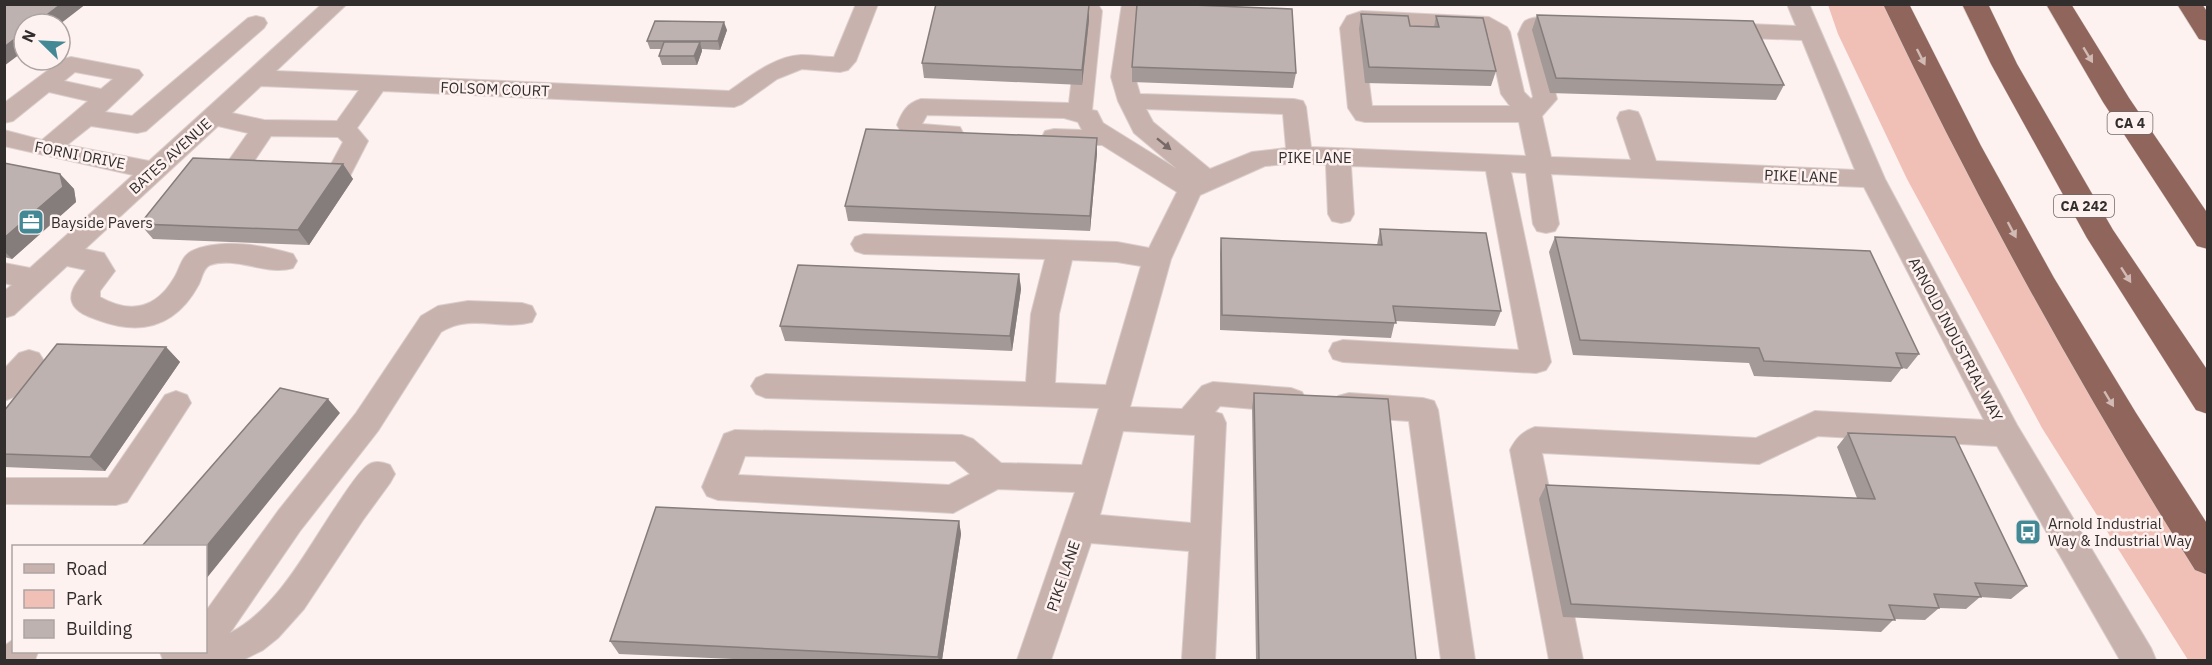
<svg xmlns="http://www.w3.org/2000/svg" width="2212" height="665" viewBox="0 0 2212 665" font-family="'IBM Plex Sans',sans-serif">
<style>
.green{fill:#f0c0b7}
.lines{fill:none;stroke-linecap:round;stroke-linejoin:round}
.minor-casing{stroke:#d9cfcd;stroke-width:2}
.highway-casing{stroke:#d9cfcd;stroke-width:1}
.minor{fill:#c8b2ad;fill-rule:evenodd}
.highway{fill:#90655c;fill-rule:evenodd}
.wall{fill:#a39997}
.shaded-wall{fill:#847d7b}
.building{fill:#bdb2b0;stroke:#847d7b;stroke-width:1.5}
.oneway{fill:#d2bab5}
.oneway2{fill:#766967}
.labels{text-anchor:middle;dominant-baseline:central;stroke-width:5;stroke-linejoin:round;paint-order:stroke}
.shield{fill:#fef2f0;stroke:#6f6968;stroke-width:1.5}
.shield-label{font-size:14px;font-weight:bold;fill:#322e2d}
.street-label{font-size:15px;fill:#322e2d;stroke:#fef2f0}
.poi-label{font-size:15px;fill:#322e2d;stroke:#fef2f0;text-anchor:start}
</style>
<rect width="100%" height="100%" fill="#fef2f0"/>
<path class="green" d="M1828,5H1896L2207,558V660H2188L2042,428L1907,179L1838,34Z"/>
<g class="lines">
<g class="minor-casing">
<path id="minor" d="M322,4H347L276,71L729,91C749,77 775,56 801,55C812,55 823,57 834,57L856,4H878L856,61L848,70L840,72L802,69L777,79L742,104L734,107L383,91L357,128L368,141L350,176L341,179L332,176L328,170L343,142L338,137L271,136L244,176L235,179L226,176L222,170L248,133L218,126L85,249L104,253L115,271L100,291V297C130,314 156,309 174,278C180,269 181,256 192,251C220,238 264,245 293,254L297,261L293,268C267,276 236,256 210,265C203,268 202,278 199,284C176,327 141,336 98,320C89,317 75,312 72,302C68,291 80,279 86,270L67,266L14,315L4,318V291L12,285L4,283V263L30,268L133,175L4,146V130L42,140L88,101L49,92L13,121L4,123V103L63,59L71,57L139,70L143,75L139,80L105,112L132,116L248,18L256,16L264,18L267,23L264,28L146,131L137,133L91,126L67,145L149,161ZM75,72L113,79L101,89L64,81ZM261,86L359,90L337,121L264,120L232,113Z
M1044,4L1099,6L1102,11L1092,110L1097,111L1103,123L1177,169L1134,133L1118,101L1111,77L1122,4H1184L1186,8L1183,13L1141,14L1135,77L1140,94L1294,99L1303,101L1306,107L1311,147L1526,156L1519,122H1365L1356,120L1348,108L1340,28L1347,16L1362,11L1489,17L1507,27L1510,32L1524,92L1531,99L1533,97L1518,34C1520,30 1522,24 1525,21C1535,14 1569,17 1580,20L1583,25L1580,30L1542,31L1540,34L1557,99L1542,116L1551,157L1631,160L1617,118L1620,112L1629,110L1638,112L1641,118L1656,161L1855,170L1802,40L1720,37L1712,35L1709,30L1712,25L1720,23L1796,26L1787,4H1809L1885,179L2017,425L2151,648L2156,660H2120L1997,446L1818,436L1759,464L1542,453L1583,660H1549L1510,450C1516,438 1522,432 1535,427L1756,438L1815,411L1984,420L1864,187L1551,174L1559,224L1555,231L1546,233L1537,231L1533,224L1526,173L1511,172L1551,362L1546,370L1536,373L1343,362L1333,359L1329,351L1333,343L1343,340L1519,350L1486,171L1351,166L1354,214L1350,221L1341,223L1332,221L1328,214L1326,165L1299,163L1265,166L1200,195L1171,259L1130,407L1182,409L1202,386L1213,382L1291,388L1302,392L1306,400L1302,408L1291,412L1220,406L1215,412L1222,414L1226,423L1215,660H1183L1182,658L1189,551L1091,543L1051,660H1017L1075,492L998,489L953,513L718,500L707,496L702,487L724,434L735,430L962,435L973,439L1001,463L1082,465L1099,408L766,398L756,394L751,386L756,378L766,374L1026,382L1031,314L1045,259L864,254L855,251L851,244L855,237L864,234L1117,242L1149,248L1177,192L1102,145H1054L1045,143L1042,137L1045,131L1054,129L1082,130L1078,122L1064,118L927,115L922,124L960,127L963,133L960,139L951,141L905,138L897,125C902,112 907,103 921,99L1069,103L1079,17L1044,14L1041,9ZM1365,25L1476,29L1488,35L1501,94L1510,106H1372L1362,28ZM1146,109L1283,114L1286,148L1252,152L1210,169L1153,122ZM1072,260L1117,262L1141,266L1106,385L1055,383L1059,314ZM1123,431L1195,435L1191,523L1100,515ZM745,456L955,461L970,474L949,485L738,475Z
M468,301L522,303L532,306L536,314L532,322C500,331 472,313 441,332L378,431L300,531L230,633C278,608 307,549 337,505C344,495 358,472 368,465C375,460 383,462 390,465L395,474L390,483L363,520L304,609L278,638L263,650L243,660H163L160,652H206V611L278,511L356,413L421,316L438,306Z
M29,350L39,353L44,361L14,397L4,401V369L19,353Z
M176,391L187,395L191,403L127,502L116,505L4,504V478H108L165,395Z
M1349,393L1423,398L1434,401L1438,410L1475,660H1441L1409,421L1349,417L1338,414L1334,405L1338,396Z
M14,639V652H38L35,660H4V646Z"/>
</g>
<g class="highway-casing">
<path id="highway" d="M1883,4H1909L1981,146L2054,278L2136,413L2208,525V575L2195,570C2080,387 1976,199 1883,4Z
M1962,4H1988L2017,64L2113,230L2208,371V414L2196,410L2087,238L1991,64Z
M2046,4H2071L2129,98L2208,214V249L2197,246L2103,102Z
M2177,4H2202L2208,13V41L2199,39Z"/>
</g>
<use href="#minor" class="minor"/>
<use href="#highway" class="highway"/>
</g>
<path class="wall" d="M1089,5V20L1082,85L924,78L922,63Z
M1361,14L1410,26L1434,27L1436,16L1496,71L1491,86L1365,83L1359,29Z
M1537,15L1784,85L1776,100L1550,93L1532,30Z
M727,30L720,50L702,49V51L697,65H662L659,56L662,49H650L647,41Z
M1132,67L1296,73L1293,88L1132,82Z
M1097,153L1090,231L848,221L845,206Z
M4,163L60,174L74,189L76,202L12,259L4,257Z
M343,164L353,179L309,245L153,239L140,224Z
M1380,229L1501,311L1495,326L1395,321L1391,338L1220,330V253L1221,238L1377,245Z
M1555,237L1919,354L1907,369L1902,368L1891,382L1754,376L1749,363L1573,355L1549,252Z
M1019,274L1021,289L1012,351L785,341L780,326Z
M166,347L180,362L105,471L4,467V411Z
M1254,393L1416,660H1256L1252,407Z
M1848,433L2027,586L2011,599L1980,597L1966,609L1939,608L1925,620L1894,619L1881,632L1563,617L1539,499L1546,485L1857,498L1837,447Z
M959,521L961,534L942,660H756L619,654L610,641Z"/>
<path class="shaded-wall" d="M61,4H86L60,24H35Z
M1089,5V20L1082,85V70Z
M724,22L727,30L720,50L718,41Z
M24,32V51L4,66V47Z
M700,42L702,51L697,65L694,56Z
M1097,138V153L1090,231V216Z
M343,164L353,179L309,245L298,230Z
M60,174L74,189L76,202L12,259L4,251V238Z
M1019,274L1021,289L1012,351L1010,336Z
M166,347L180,362L105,471L90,457Z
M328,399L340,413L206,579V547Z
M959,521L961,534L942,660H939L938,657Z"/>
<path class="building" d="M4,4H61L35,24H24V32L4,47Z
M936,4L1089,5L1082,70L922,63Z
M1137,4H1168L1292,9L1296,73L1132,67Z
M1361,14L1408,16L1410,26L1439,27L1436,16L1483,18L1496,71L1369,67Z
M1537,15L1753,21L1784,85L1556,78Z
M655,21L724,22L718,41H647Z
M664,42H700L694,56H659Z
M866,129L1097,138L1090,216L845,206Z
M193,158L343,164L298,230L140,224Z
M4,163L60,174L63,187L4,238Z
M1380,229L1486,233L1501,311L1393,306L1396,323L1222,315L1221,238L1382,245Z
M1555,237L1870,251L1919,354L1896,353L1902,368L1764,361L1759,348L1580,340Z
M798,265L1019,274L1010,336L780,326Z
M57,344L166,347L90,457L4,454V411Z
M280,388L328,399L206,547L142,546Z
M1254,393L1388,399L1416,660H1259Z
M1848,433L1955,437L2027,586L1975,583L1981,597L1934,594L1939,608L1889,605L1895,620L1571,604L1546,485L1875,499Z
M656,507L959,521L938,657L610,641Z"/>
<defs><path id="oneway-solid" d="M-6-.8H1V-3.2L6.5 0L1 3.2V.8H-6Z" transform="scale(1.5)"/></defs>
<g class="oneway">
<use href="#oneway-solid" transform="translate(2088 55) rotate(59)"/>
<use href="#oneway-solid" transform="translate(1921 57) rotate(63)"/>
<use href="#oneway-solid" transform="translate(2012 230) rotate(62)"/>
<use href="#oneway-solid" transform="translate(2126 275) rotate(57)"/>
<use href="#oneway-solid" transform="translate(2109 399) rotate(59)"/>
</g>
<use class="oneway2" href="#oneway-solid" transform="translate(1164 144) rotate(39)"/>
<defs>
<g id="office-square" transform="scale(1.35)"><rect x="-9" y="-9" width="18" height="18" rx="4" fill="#438895" stroke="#fef2f0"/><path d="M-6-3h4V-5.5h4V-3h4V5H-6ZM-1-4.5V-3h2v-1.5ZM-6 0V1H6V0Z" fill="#fff"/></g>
<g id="bus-square" transform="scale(1.35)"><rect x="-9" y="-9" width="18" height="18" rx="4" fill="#438895" stroke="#fef2f0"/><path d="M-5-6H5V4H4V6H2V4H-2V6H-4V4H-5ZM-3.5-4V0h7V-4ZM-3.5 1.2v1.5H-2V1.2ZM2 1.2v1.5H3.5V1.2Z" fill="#fff"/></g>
</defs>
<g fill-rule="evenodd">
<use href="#office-square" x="31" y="222"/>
<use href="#bus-square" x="2028" y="532"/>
</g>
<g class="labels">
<g class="shield">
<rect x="2107.5" y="112" width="45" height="22" rx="4.5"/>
<rect x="2054" y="195" width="60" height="22" rx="4.5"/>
</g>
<g class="shield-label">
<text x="2130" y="123">CA 4</text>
<text x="2084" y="206">CA 242</text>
</g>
<g class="street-label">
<text transform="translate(495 89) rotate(2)">FOLSOM COURT</text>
<text transform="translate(80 155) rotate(11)">FORNI DRIVE</text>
<text transform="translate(170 156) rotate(-42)">BATES AVENUE</text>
<text x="1315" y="157">PIKE LANE</text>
<text transform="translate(1801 176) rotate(2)">PIKE LANE</text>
<text transform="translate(1956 339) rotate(62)">ARNOLD INDUSTRIAL WAY</text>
<text transform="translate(1063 576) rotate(-71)">PIKE LANE</text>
</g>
<g class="poi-label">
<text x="51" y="222">Bayside Pavers</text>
<text x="2048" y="523">Arnold Industrial<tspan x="2048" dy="17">Way &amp; Industrial Way</tspan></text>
</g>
</g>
<rect width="2212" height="665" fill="none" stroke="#322e2d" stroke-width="12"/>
<rect x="12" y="545" width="195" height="108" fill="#fef2f0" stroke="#aca4a2" stroke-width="1.5"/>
<rect x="24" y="564" width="30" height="9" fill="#c8b2ad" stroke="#aca4a2" stroke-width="1.5"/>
<text x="66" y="575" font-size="18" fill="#322e2d">Road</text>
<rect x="24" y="590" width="30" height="18" fill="#f0c0b7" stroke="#aca4a2" stroke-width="1.5"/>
<text x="66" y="605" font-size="18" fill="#322e2d">Park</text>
<rect x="24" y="620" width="30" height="18" fill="#bdb2b0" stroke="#aca4a2" stroke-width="1.5"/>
<text x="66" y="635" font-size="18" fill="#322e2d">Building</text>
<g transform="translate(42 42) rotate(294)"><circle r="28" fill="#fef2f0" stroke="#aca4a2" stroke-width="1.5"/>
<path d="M0-4.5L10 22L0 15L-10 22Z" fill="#438895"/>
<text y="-9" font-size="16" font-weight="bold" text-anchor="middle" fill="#322e2d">N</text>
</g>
</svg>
